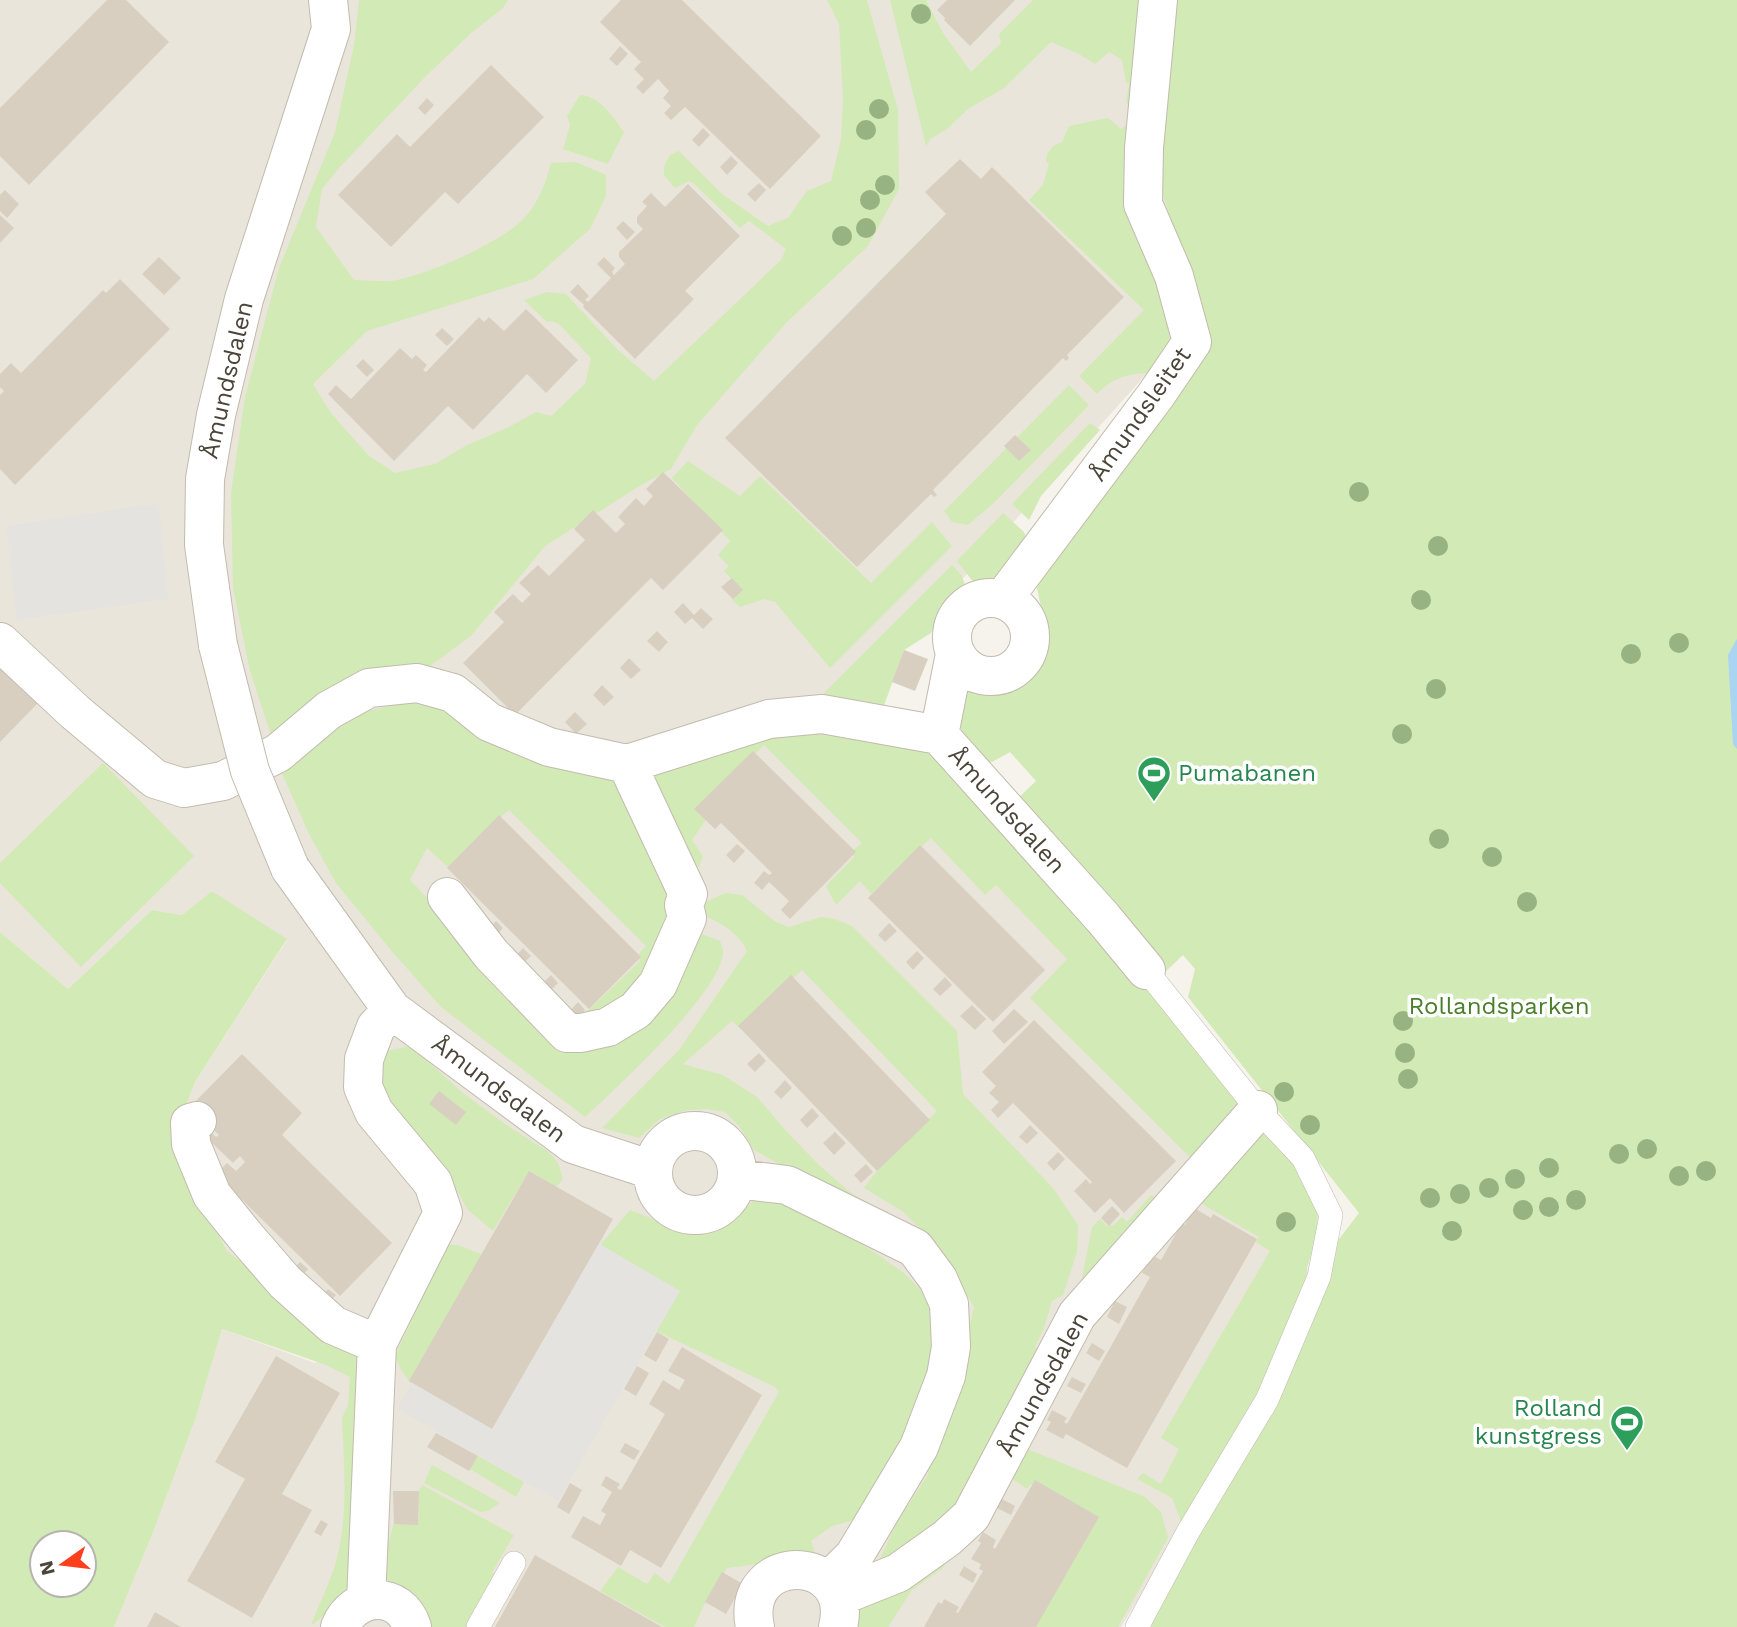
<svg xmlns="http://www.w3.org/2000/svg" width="1737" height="1627" viewBox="0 0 1737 1627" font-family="'Work Sans',sans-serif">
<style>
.residential{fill:#eae5da}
.green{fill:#d2eab5;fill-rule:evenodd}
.parking{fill:#e5e3e0}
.water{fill:#a9d4f2}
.building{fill:#d8cfc1}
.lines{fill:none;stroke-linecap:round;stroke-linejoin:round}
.service-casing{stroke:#c2bbae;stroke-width:24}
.minor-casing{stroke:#c2bbae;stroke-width:40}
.service{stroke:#fff;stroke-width:23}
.minor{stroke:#fff;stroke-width:38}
.minor-bridge-casing{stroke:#c2bbae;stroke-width:40;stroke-linecap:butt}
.minor-bridge{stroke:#fff;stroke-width:38}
.tree{fill:#97b381}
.labels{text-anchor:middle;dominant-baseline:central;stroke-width:7;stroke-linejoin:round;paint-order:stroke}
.street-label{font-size:24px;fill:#4b4439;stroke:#fff}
.leisure-label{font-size:24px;fill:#27864d;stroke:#fff;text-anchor:start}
.park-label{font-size:24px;fill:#4a7f2a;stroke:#fff}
</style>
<rect width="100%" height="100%" fill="#f6f3ec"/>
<path class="residential" d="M0,0H1172L1202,312L836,720L1259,1108L1317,1236L1307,1268L1308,1272L1180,1532L1121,1627H114L152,1535L195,1420L222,1329L315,1363L348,1343L227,1251L173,1139L195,1082L287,940L212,891L182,915L152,910L68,989L0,932Z"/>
<path class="green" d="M359,0H508L503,8L470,34L427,75L339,168L322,189L316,227L354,280C366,280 380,282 392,281C426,275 503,243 526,216C539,202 546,181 551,163L576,162L606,175V196L590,229L533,279L367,331L313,384L330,412L368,455L395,473L435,464L467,445L507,428L536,412L551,416L585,384L591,358L560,325L553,321L547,322L524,300L547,292L566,294L617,349L654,381L781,260L786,249L749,221L740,228L693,183L689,181L675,188L664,175V166L670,155L679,151L722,194L768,226L788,218L807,191L831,181L841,139L843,97L839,24L827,0H867L898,110L899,189L868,246L786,323L697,425L671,469L641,485L545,546L472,635L426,669L271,735L250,671L233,588L231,493L245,397L279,268L335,132L354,45Z
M890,0H926L943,33L971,72L1001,43L999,34L1033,0H1149L1148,28L1173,338L1152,373C1128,373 1114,377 1097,394L1079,376L1144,310L1029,200L1043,185L1049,164L1046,161C1047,151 1052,145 1062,142L1069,126L1108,118L1121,129L1135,118L1126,102L1129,85L1126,82L1122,60L1109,52L1095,64L1079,54L1051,42L1004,88L968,109L947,129L930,139L926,146Z
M1172,0H1737V1627H1151L1159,1601L1333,1247L1359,1213L1188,997L1195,969L1183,955L1163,974L1011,805L1036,781L1010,752L992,762L975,761C956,724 954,713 965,673L986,681L997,683L1018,678L1028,672L1034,664L1041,655L1043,644V617L1037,588L1042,570L1202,311L1155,172Z
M580,95C599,95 614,118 624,132L608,164L563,149L570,125L567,116Z
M1069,385L1089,405L997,500L968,525L952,522L944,511Z
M1090,423L1100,430L1041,496L1029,520L1012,504Z
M688,461L740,496L760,476L871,583L932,522L952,546L830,668L775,602L764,599L740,607L732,600L742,590L724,571L729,566L718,555L730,541L672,478Z
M1003,513L1024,532L1027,541L1002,572L994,578L974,583L957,561Z
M952,565L962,576L965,585L951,597L931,633L904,650L882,711L821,696Z
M429,696L619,778L678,898L643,991L575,1023L640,961L638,955L646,946L509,810L499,819L497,817L449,868L427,848L410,880L567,1045L611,1040L692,930L720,941C721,944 723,948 723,951C724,990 615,1089 585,1117L441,1007L390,949L336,883L309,834L277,762L356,714Z
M769,719L943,752L1244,1101L1197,1164L1030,998L1067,959L996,885L985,895L931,838L871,894L860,881L836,905L826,886L854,857L851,852L862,843L764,745L703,808L710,814L692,840L703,856L699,867L686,855L627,764Z
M103,763L194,856L81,967L0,883V863Z
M212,891L287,939L195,1082L173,1139L227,1251L361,1352L350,1594L311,1626C318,1605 329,1585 335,1565C349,1516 344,1467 342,1418L348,1405L350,1377L326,1365L222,1329L195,1420L152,1535L114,1627H0V932L68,989L152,910L182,915ZM42,1543H84V1585H42Z
M726,893L742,895L776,922L789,927L821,917L835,919L852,926L957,1031L963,1094L1053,1188L1078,1225L1077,1252L1063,1295L1052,1301L1044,1328L1035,1347L1043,1354L967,1497L926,1545L876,1567L897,1522L927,1476L963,1352L974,1307L935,1243L902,1211L864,1188L877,1171L937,1111L802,970L740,1028L732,1021L683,1064L723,1075L757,1097L787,1132L819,1165L851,1193L875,1207L884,1222L754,1150L739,1126L725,1112L706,1109L688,1110L660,1119L639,1138L602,1128L679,1050L745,954L747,951C737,930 721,924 702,914L698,905Z
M409,1046L423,1057L463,1093L505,1124L549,1152L558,1163L563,1179L556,1187L529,1171L493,1231L468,1210L454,1185L381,1096V1069L387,1051Z
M1253,1131L1284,1141L1318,1204L1317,1236L1307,1268L1304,1300L1252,1406L1183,1527L1172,1498L1137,1479L1143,1473L1161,1484L1179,1449L1161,1438L1270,1251L1256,1242L1259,1237L1197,1201Z
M789,1193L904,1273L932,1302L936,1359L869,1516L832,1526L811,1541L818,1562L781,1561L727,1568L703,1607L694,1627H665L600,1591L618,1567L647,1584L655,1573L669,1584L779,1392L775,1387L656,1331L679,1291L600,1245L630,1210L689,1233L717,1231L756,1199Z
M1151,1195L1162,1201L1081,1283L1092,1227L1100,1219L1107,1226L1114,1225L1122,1217L1127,1222Z
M448,1245H458L483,1255L411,1384L400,1368L395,1355Z
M1023,1447L1145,1497L1161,1512L1168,1538L1118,1627H1032L1093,1519L1031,1484L1027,1489L1005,1474Z
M478,1456L524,1482L516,1497L470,1469Z
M432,1465L500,1503L488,1511L480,1512L424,1483Z
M422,1485L514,1535L492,1572L496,1574L467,1627H424L385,1584L384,1560L394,1522L419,1520L418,1492Z
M952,1553L943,1568L912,1590L888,1627H855L858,1606Z"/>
<path class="parking" d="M159,503L168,599L17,620L6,526Z
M530,1171L610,1221L601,1245L680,1291L558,1501L397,1409Z"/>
<path class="water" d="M1737,639V749L1733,744L1728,655Z"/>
<path class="building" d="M107,0H126L169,42L29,185L0,156V108Z
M621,0H682L821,136L770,189L685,107L671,120L664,113L671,106L663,98L669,91L658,79L643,94L636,87L644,79L634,69L641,62L600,22Z
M947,0H1015L970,46L944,20L945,18L937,10Z
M620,46L628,54L617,66L609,59Z
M491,65L544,117L458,204L445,192L391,247L338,195L397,134L410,147Z
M427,98L434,105L425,115L418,108Z
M703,128L710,135L699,147L692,140Z
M731,156L738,163L727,175L720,167Z
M960,159L981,179L992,167L1124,297L1067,355L1069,358L1066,361L1063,358L933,490L937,495L934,497L931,494L857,567L725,438L946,214L925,192Z
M759,183L766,190L755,202L747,194Z
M688,184L740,236L685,291L694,299L635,359L583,307L584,305L570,292L578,284L589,296L585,300L588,302L611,278L597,264L604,257L615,268L612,272L614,275L625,264L619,257V252L643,229L637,223V217L647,206L642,202L651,193L665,207Z
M5,190L19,204L7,218L0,211V195Z
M0,215L14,228L0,243Z
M623,221L635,232L627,240L616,228Z
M159,257L181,278L164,295L142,274Z
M120,279L170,329L15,485L0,469V395L4,391L0,387V374L11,363L21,373L103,290L106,293Z
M526,309L578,360L546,393L527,374L473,430L448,406L394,461L328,394L336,385L351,399L400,348L412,359L416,355L427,365L423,370L426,372L479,317L484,322L489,317L504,331Z
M442,328L454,339L447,346L435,335Z
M363,359L374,370L367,377L356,366Z
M1015,435L1031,450L1019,461L1004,446Z
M663,472L723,530L663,590L651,578L515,715L463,663L504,622L494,612L513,594L522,603L531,594L519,583L538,565L549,576L585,540L574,529L593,510L616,533L625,524L618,517L636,498L644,506L653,496L646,489Z
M732,578L743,590L733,599L721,587Z
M683,603L694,615L701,608L713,619L703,629L692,618L685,624L674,612Z
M657,631L668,642L659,652L647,641Z
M904,650L928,659L915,691L892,682Z
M629,658L641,670L631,679L620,668Z
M0,666L38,703L0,742Z
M602,685L614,697L604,706L593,695Z
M575,712L587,724L576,734L565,722Z
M753,751L856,852L790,919L781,910L789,901L769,882L762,890L754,883L764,871L769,875L772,873L721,823L715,829L694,809Z
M499,815L641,957L589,1009L447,868Z
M737,844L745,851L734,863L726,855Z
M920,845L1045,970L993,1022L868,898Z
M496,921L503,928L492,940L485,932Z
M889,923L897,931L885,942L878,935Z
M523,948L531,956L519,967L512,960Z
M917,951L924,958L913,970L906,962Z
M551,975L558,983L547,994L539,987Z
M791,975L930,1120L877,1171L738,1026Z
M945,977L952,985L940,996L933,989Z
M578,1002L585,1010L574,1021L567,1014Z
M972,1005L986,1019L975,1030L960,1016Z
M1014,1009L1028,1022L1004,1044L992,1031Z
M1034,1020L1176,1161L1124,1213L1110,1198L1095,1213L1074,1191L1086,1179L1090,1184L1092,1182L1013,1103L998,1118L991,1110L999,1102L989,1093L996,1086L982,1072Z
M759,1053L766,1061L755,1072L747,1064Z
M242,1054L302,1113L282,1135L392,1243L340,1296L227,1185L212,1178L227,1163L236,1171L245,1162L240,1156L233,1163L213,1144L207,1151L200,1144L211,1132L216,1137L219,1135L190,1107Z
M785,1080L792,1088L781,1099L774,1092Z
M439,1091L466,1112L456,1125L429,1104Z
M812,1108L819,1116L807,1128L800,1120Z
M1030,1125L1038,1133L1027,1144L1019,1137Z
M835,1132L846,1143L834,1155L823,1143Z
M1058,1152L1065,1159L1054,1171L1047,1163Z
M866,1164L873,1172L861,1183L854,1175Z
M529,1171L613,1219L492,1429L409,1381Z
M1112,1206L1120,1214L1109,1226L1101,1218Z
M1194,1208L1211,1218L1213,1214L1257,1239L1127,1468L1066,1434L1063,1439L1046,1430L1051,1422L1047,1420L1052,1410L1067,1418L1064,1422L1067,1424L1150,1277L1142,1273L1152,1255L1161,1260L1182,1223L1185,1225Z
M300,1262L308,1269L297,1281L289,1273Z
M328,1289L336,1295L324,1308L317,1301Z
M1115,1301L1127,1307L1119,1324L1107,1317Z
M657,1332L669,1339L656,1362L644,1355Z
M1092,1343L1105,1351L1099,1361L1086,1353Z
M682,1347L762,1395L661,1568L630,1550L621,1566L571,1537L583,1516L600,1525L606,1514L601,1511L612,1492L601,1485L606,1476L620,1484L617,1488L621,1490L665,1414L649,1404L663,1380L679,1390L685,1380L668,1371Z
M276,1356L340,1393L282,1494L312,1510L252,1618L187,1581L245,1479L215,1462Z
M637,1366L649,1373L636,1396L624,1389Z
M1072,1377L1086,1384L1081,1393L1067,1386Z
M436,1433L478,1456L469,1471L427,1447Z
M625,1443L640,1451L634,1460L620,1452Z
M1035,1480L1099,1517L1036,1627H924L938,1602L942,1604L944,1599L959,1607L956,1612L958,1613L983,1571L979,1569L981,1564L971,1559L981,1543L978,1541L983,1532L996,1540L993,1547L995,1549Z
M570,1483L582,1490L569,1514L557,1507Z
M393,1491H419L418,1525L394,1524Z
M1002,1499L1015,1506L1011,1515L997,1508Z
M321,1520L328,1524L321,1536L314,1532Z
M535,1555L662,1627H495Z
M964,1566L977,1574L973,1583L959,1575Z
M722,1572L743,1584L726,1614L705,1602Z
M155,1612L181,1627H147Z"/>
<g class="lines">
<g class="service-casing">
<path id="service" d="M478,1627L514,1563
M1137,1627L1188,1532L1267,1400L1319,1277L1331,1215L1303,1158L1258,1110L1146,970"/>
</g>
<g class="minor-casing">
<path id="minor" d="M952 637a39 39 0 1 1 78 0a39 39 0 1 1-78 0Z
M1003,599L1156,395L1192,342L1174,276L1143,204L1144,148L1158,0
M0,642L75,712L155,779L184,788L223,781L278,753L329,710L369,688L417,683L453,693L489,722L549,747L627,764L769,719L822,714L939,735L1103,918L1146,970
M218,645L204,545L205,479L216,415L244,299L331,29L328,0
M939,735L955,654
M290,868L392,1010L376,1027L364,1059L363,1087L374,1112L433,1183L443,1213L377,1344L366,1601
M447,897L491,954L567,1033H581L608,1027L636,1010L658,984L687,918L684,905L688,894L627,764
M392,1010L573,1144L652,1170
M197,1121L190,1123L191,1144L212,1195L246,1237L285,1282L333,1325L377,1344
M653 1173a42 42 0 1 1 84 0a42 42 0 1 1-84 0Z
M737,1179L787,1185L915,1248L938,1279L949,1304L951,1347L946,1376L919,1447L854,1556L828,1582
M838,1597L898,1573L947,1538L971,1516L1077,1315L1258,1110
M340,1627C354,1593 400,1589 412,1627
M755,1627C739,1550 856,1552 838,1627"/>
</g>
<use href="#service" class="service"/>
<use href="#minor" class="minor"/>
<g class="minor-bridge-casing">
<path id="minor-bridge" d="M218,645L250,771L290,868"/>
</g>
<use href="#minor-bridge" class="minor-bridge"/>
</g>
<g class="tree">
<circle cx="921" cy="14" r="10"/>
<circle cx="879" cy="109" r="10"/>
<circle cx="866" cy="130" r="10"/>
<circle cx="885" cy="185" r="10"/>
<circle cx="870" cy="200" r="10"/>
<circle cx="866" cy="228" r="10"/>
<circle cx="842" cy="236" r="10"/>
<circle cx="1359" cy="492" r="10"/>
<circle cx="1438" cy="546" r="10"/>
<circle cx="1421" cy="600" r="10"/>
<circle cx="1679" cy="643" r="10"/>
<circle cx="1631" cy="654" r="10"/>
<circle cx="1436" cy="689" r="10"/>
<circle cx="1402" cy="734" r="10"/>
<circle cx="1439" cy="839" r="10"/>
<circle cx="1492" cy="857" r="10"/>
<circle cx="1527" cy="902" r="10"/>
<circle cx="1403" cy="1021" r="10"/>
<circle cx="1405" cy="1053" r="10"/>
<circle cx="1408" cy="1079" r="10"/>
<circle cx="1284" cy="1092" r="10"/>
<circle cx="1310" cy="1125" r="10"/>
<circle cx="1647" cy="1149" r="10"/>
<circle cx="1619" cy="1154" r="10"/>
<circle cx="1549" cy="1168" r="10"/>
<circle cx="1706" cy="1171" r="10"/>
<circle cx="1679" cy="1176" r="10"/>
<circle cx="1515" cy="1179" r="10"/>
<circle cx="1489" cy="1188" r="10"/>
<circle cx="1460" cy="1194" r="10"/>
<circle cx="1430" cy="1198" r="10"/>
<circle cx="1576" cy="1200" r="10"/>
<circle cx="1549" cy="1207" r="10"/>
<circle cx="1523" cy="1210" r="10"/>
<circle cx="1286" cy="1222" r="10"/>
<circle cx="1452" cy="1231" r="10"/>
</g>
<defs>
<g id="stadium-pin" transform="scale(1.75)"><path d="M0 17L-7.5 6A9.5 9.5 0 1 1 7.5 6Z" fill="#2e9e5b" stroke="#fff"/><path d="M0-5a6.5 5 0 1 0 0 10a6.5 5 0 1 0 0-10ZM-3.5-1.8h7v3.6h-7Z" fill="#fff"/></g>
</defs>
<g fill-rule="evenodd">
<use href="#stadium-pin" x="1154" y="773"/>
<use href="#stadium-pin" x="1627" y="1422"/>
</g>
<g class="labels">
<g class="street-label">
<text transform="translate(227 380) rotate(-77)">Åmundsdalen</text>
<text transform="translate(1140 414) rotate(-55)">Åmundsleitet</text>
<text transform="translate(1007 810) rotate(48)">Åmundsdalen</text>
<text transform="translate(499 1089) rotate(37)">Åmundsdalen</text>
<text transform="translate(1043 1384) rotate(-61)">Åmundsdalen</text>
</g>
<g class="leisure-label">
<text x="1178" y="773">Pumabanen</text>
<text x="1602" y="1408" text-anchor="end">Rolland<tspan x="1602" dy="28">kunstgress</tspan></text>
</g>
<g class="park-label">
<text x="1499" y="1006">Rollandsparken</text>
</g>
</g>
<g transform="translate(63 1564) rotate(256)"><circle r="33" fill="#ffffff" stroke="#b7b4b0" stroke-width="2"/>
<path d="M0-5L12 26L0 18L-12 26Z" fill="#fc3f1d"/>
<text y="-10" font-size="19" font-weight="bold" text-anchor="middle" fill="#4b4439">N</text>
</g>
</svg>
